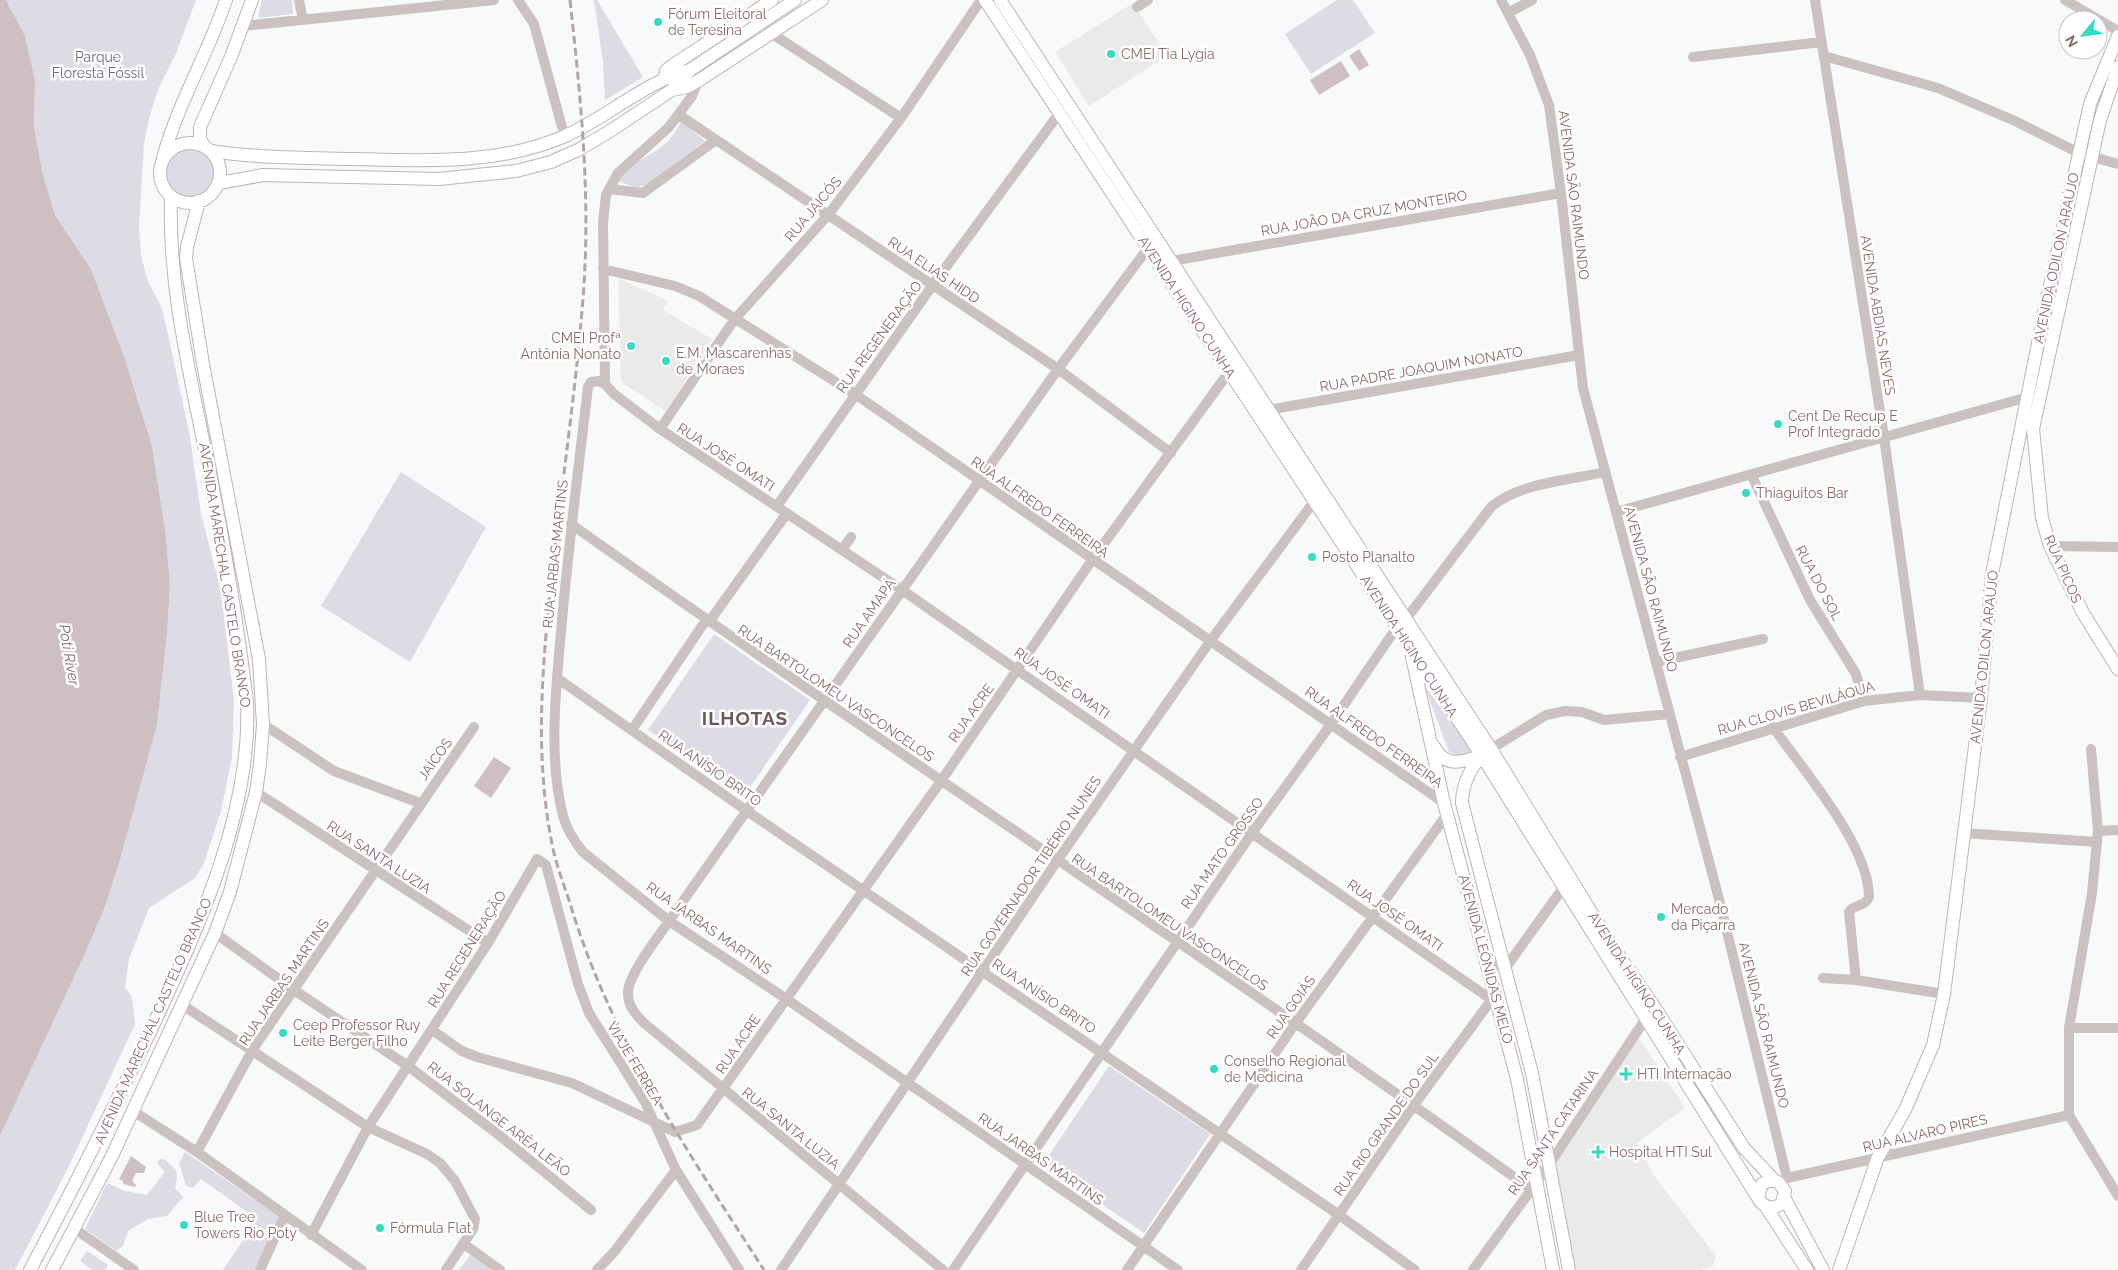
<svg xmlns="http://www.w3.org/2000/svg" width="2118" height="1270" viewBox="0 0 2118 1270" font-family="Raleway,sans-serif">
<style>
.built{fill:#ebeaeb}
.green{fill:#dddce4}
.water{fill:#cebfc2}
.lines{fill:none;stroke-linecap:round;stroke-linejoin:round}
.major-casing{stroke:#beb5b5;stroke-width:14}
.minor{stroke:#cac1c1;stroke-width:10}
.major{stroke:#fff;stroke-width:12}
.rail{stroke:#b1a5a5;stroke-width:3;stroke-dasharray:8 4;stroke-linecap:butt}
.poi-dot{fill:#36dcc0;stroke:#fff;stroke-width:2}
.labels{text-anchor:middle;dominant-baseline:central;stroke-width:5;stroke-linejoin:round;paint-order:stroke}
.poi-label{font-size:14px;fill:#886b6a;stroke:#fff;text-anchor:start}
.park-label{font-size:14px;fill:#72697f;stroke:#fff}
.street-label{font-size:14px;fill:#886b6a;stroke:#fff}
.water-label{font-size:15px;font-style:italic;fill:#896c6f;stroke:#fff}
.district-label{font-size:19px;font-weight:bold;letter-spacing:1px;fill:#6d5958;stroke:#fff}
</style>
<rect width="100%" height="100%" fill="#f8f9fa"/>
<path class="built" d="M1133,3L1167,56L1089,106L1055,52Z
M618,278L668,301L663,310L712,339L666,411L621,382Z
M1636,1033L1685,1108L1637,1143L1655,1177L1716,1256L1713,1266L1701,1270H1567L1548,1160Z"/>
<path class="green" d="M6,0H196L176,53L159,87L150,115L144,143L139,227L141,255L148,282L161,306L165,321L189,431L201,514L221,591L234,701L232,757L221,811L204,863L195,878L149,908L129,959L125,987L132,997L135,1024L68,1168L15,1270H0V1136L88,947L106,904L120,860L157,725L167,634L170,585L166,536L152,446L125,359L91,269L55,215L42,171L34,126L35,80L25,36Z
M262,0H292L293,14L258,18Z
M594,0H597L643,77L605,100L603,62Z
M1337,0H1353L1375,33L1311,74L1285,34Z
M682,121L705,141L648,184L636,188L618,181C629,161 652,157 668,141C673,136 677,127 682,121Z
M166 173a24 24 0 1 1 48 0a24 24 0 1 1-48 0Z
M401,472L486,527L410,662L321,606Z
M714,634L810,700L744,796L648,730Z
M1424,685L1465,739L1471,752C1463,756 1457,756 1449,752Z
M1109,1066L1210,1134L1144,1233L1043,1164Z
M185,1152L280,1217L257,1270H223L257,1219L201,1179L193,1188L186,1186L179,1163Z
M160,1159H164C178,1171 179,1171 175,1188L183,1197L167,1216L148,1219L128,1231L123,1246L116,1251L85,1229L107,1183L125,1191L147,1195L165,1172L157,1163Z
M87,1251L108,1265L105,1270H92L80,1261Z
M470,1255L491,1270H459Z"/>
<path class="water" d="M0,0H6L25,36L35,80L34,126L42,171L55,215L91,269L125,359L152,446L166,536L170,585L167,634L157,725L120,860L106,904L88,947L0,1136Z
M1359,49L1369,65L1359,71L1349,56Z
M1341,61L1350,76L1319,95L1310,80Z
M494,757L511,768L491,798L474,786Z
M131,1156L146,1167L144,1173H136L132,1181L136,1185L135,1187L123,1184V1181L119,1179Z"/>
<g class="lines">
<g class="major-casing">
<path id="major" d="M985,0L1482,756L1760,1201C1766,1209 1775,1209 1782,1203L1785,1191L1778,1182L1770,1180L1762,1184L1758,1197
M1000,0L1491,749L1607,938L1657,1011L1744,1148L1774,1180
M2118,67L2100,120L2033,429L2042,518L2050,546L2083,613L2118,669
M665,78L666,71L670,67L772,0
M672,90L687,87L698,81L822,0
M160 173a30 30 0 1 1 60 0a30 30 0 1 1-60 0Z
M204,146L200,139V127L231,57L252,0
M211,151C258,158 307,158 355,159C425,161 496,165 563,137C607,118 644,82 690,70
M163,158C178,103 208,54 226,0
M219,183L263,175L439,179L516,171L551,162L578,150L610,131L672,90L690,70L795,0
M1412,657L1444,803L1517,1079L1553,1270
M1433,745C1446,769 1459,762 1482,756
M1487,752C1472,763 1462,784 1462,803L1532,1073L1569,1270
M1785,1199L1823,1270
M1766,1207L1807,1270
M30,1270C72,1191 112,1111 151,1030C197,930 252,814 247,702C237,619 223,536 206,455C189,369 168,284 171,196
M52,1270L111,1158L215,933L230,892L256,792L260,764L263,724L259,659L203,364L186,258L187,247L199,201
M1839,1270L1878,1157L1905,1110L1933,1045L1944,994L1981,698L1992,574L2045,308L2090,104L2118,36"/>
</g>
<path class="minor" d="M299,0L303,20
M518,0L534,24L562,127
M1501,0L1530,55L1549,105L1561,193L1583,388L1719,899L1787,1178
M1815,0L1884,437L1920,695
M2065,0L2118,31
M1137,7L1148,0
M1508,13L1532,0
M243,26L494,0
M771,33L901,118
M1824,56L1938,88L2015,121L2079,153L2118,164
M1693,57L1822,42
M698,81L692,96L669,127L618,173L606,195L603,222L605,384L614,394L660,429L902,590L1492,1000
M679,115L1058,369L1171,453
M609,189L643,193L716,140
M1171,261L1561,193
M603,269L675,286L699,296L855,394L1444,803
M605,384L599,381L591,382L588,387C578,472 567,557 560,643C555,699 549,760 563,816C567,830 574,841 583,852L669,921L785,998L1178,1270
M1268,410L1579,355
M660,429L734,320L828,215L901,118L981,0
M1752,476L1810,600L1856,674L1864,701
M777,506L932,286L1060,112
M1616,512L2021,399L2033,400
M571,524C889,750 1216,962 1532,1190
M2050,546L2118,547
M842,550L851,537
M1406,619L1491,507C1519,483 1570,480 1605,472
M709,622L787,513
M1656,662L1763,639
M557,678L747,811L1339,1215L1415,1270
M263,724L334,771L417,802L419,807
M1773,727C1803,770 1869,845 1869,897C1865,907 1854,904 1849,912L1856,980
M632,730L706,620
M1491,749L1546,715L1565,711L1582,712L1604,720L1670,714
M2091,749L2098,831L2092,893L2069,1028V1115L2118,1196
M1680,757L1864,701L1920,695L1981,698
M256,792L488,943
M2098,831L2118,830
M1963,833L2097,842
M215,933L294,990L408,1066L499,1135L591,1210
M1489,967L1509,963L1563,888
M1823,978L1856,980L1944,994
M181,1004L368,1127L427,1154L440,1163L455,1181L475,1219L473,1229L446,1270
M2069,1028H2118
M432,1030L462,1051L477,1057L572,1083L675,1132L697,1125L941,781L1092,560L1229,372
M133,1111L197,1152L362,1270
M197,1152L253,1049L474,727
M1787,1178L2069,1115
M75,1229L134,1270
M311,1235L368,1127L488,943L537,859L546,865L578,984L589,1013L645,1102L676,1170L739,1270
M464,1244L500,1270
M260,1270L285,1215
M597,1270L614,1252L676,1170
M781,1270L1057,861L1211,640L1313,503L1322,502
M943,1270L644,1023C635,1014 628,1006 628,993C628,975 658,937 669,921L1058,369L1148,248
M953,1270L1252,833L1331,724L1397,627
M1127,1270L1295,1024L1448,813
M1301,1270L1414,1105L1495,995
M1473,1270L1549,1165L1636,1033L1646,1019L1651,1015"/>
<use href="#major" class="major"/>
<path class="rail" d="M570,0C581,100 591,198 583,299C576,387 563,476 553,564C543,659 533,754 553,849C557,866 563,883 569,900C609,1036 688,1152 764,1270"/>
</g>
<g class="poi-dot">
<circle cx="658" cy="22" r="5"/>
<circle cx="1111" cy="54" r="5"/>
<circle cx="631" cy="346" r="5"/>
<circle cx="666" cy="361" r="5"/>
<circle cx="1778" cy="424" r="5"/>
<circle cx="1746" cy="493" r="5"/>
<circle cx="1312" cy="557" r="5"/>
<circle cx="1661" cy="917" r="5"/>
<circle cx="283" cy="1033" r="5"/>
<circle cx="1214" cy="1069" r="5"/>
<path d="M1623.5 1066.5h5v5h5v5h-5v5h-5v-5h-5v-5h5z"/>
<path d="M1595.5 1144.5h5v5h5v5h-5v5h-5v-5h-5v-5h5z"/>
<circle cx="184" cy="1225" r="5"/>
<circle cx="380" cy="1228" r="5"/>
</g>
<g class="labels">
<g class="poi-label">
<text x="668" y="14">Fórum Eleitoral<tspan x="668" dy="16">de Teresina</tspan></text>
<text x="1121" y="54">CMEI Tia Lygia</text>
<text x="621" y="338" text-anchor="end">CMEI Profª<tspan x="621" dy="16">Antônia Nonato</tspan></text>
<text x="676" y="353">E.M. Mascarenhas<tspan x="676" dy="16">de Moraes</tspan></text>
<text x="1788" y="416">Cent De Recup E<tspan x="1788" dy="16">Prof Integrado</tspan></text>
<text x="1756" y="493">Thiaguitos Bar</text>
<text x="1322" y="557">Posto Planalto</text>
<text x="1671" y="909">Mercado<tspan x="1671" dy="16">da Piçarra</tspan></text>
<text x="293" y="1025">Ceep Professor Ruy<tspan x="293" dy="16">Leite Berger Filho</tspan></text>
<text x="1224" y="1061">Conselho Regional<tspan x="1224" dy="16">de Medicina</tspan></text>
<text x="1637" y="1074">HTI Internação</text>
<text x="1609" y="1152">Hospital HTI Sul</text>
<text x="194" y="1217">Blue Tree<tspan x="194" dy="16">Towers Rio Poty</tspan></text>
<text x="390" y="1228">Fórmula Flat</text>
</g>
<g class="park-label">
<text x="98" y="57">Parque<tspan x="98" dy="16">Floresta Fóssil</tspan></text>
</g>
<g class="street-label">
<text transform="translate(1574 195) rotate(83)">AVENIDA SÃO RAIMUNDO</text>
<text transform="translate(813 209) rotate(-50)">RUA JAICÓS</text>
<text transform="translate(1364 213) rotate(-10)">RUA JOÃO DA CRUZ MONTEIRO</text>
<text transform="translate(2056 258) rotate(-78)">AVENIDA ODILON ARAÚJO</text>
<text transform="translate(934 270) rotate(34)">RUA ELIAS HIDD</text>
<text transform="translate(1187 307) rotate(57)">AVENIDA HIGINO CUNHA</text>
<text transform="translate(1878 315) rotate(81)">AVENIDA ABDIAS NEVES</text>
<text transform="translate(879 337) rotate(-54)">RUA REGENERAÇÃO</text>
<text transform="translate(1421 369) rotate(-10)">RUA PADRE JOAQUIM NONATO</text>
<text transform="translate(726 457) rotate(33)">RUA JOSÉ OMATI</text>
<text transform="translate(1040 507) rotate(35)">RUA ALFREDO FERREIRA</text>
<text transform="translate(555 554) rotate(-84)">RUA JARBAS MARTINS</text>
<text transform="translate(2063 569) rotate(66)">RUA PICOS</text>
<text transform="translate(225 575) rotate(81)">AVENIDA MARECHAL CASTELO BRANCO</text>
<text transform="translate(1819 583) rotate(62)">RUA DO SOL</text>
<text transform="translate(1651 589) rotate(75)">AVENIDA SÃO RAIMUNDO</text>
<text transform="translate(869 613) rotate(-55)">RUA AMAPÁ</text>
<text transform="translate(1409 646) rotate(57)">AVENIDA HIGINO CUNHA</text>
<text transform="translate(1984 657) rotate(-84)">AVENIDA ODILON ARAÚJO</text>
<text transform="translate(1062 683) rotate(35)">RUA JOSÉ OMATI</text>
<text transform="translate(836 693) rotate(34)">RUA BARTOLOMEU VASCONCELOS</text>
<text transform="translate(1796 708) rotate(-16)">RUA CLOVIS BEVILÁQUA</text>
<text transform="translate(971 713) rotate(-55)">RUA ACRE</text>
<text transform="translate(1374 737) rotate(35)">RUA ALFREDO FERREIRA</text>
<text transform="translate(435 759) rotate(-55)">JAÍCOS</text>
<text transform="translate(710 768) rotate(35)">RUA ANÍSIO BRITO</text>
<text transform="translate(1222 853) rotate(-55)">RUA MATO GROSSO</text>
<text transform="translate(379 857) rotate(33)">RUA SANTA LUZIA</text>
<text transform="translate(1031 876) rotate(-56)">RUA GOVERNADOR TIBÉRIO NUNES</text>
<text transform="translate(1395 915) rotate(35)">RUA JOSÉ OMATI</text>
<text transform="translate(1170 922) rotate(34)">RUA BARTOLOMEU VASCONCELOS</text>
<text transform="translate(709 928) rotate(35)">RUA JARBAS MARTINS</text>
<text transform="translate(467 949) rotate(-58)">RUA REGENERAÇÃO</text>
<text transform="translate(1486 959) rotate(75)">AVENIDA LEÔNIDAS MELO</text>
<text transform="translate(284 982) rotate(-56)">RUA JARBAS MARTINS</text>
<text transform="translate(1637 983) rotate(57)">AVENIDA HIGINO CUNHA</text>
<text transform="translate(1044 996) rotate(34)">RUA ANÍSIO BRITO</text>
<text transform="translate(1291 1007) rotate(-55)">RUA GOIÁS</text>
<text transform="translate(153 1021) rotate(-66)">AVENIDA MARECHAL CASTELO BRANCO</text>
<text transform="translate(1764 1025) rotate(76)">AVENIDA SÃO RAIMUNDO</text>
<text transform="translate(738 1044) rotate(-56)">RUA ACRE</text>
<text transform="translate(635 1063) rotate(59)">VIAJE FERREA</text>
<text transform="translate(499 1119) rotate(38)">RUA SOLANGE ARÊA LEÃO</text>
<text transform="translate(1386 1124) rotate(-55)">RUA RIO GRANDE DO SUL</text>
<text transform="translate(791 1128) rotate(39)">RUA SANTA LUZIA</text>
<text transform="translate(1553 1132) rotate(-56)">RUA SANTA CATARINA</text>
<text transform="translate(1925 1133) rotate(-13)">RUA ALVARO PIRES</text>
<text transform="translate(1041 1159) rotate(35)">RUA JARBAS MARTINS</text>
</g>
<g class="water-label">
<text transform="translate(69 655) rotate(80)">Poti River</text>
</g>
<g class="district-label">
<text x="745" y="718">ILHOTAS</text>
</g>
</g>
<g transform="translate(2083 35) rotate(241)"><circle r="24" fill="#ffffff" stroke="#cfc4c3"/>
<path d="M0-4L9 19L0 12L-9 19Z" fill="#36dcc0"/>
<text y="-8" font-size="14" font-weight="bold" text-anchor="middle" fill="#886b6a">N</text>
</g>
</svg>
